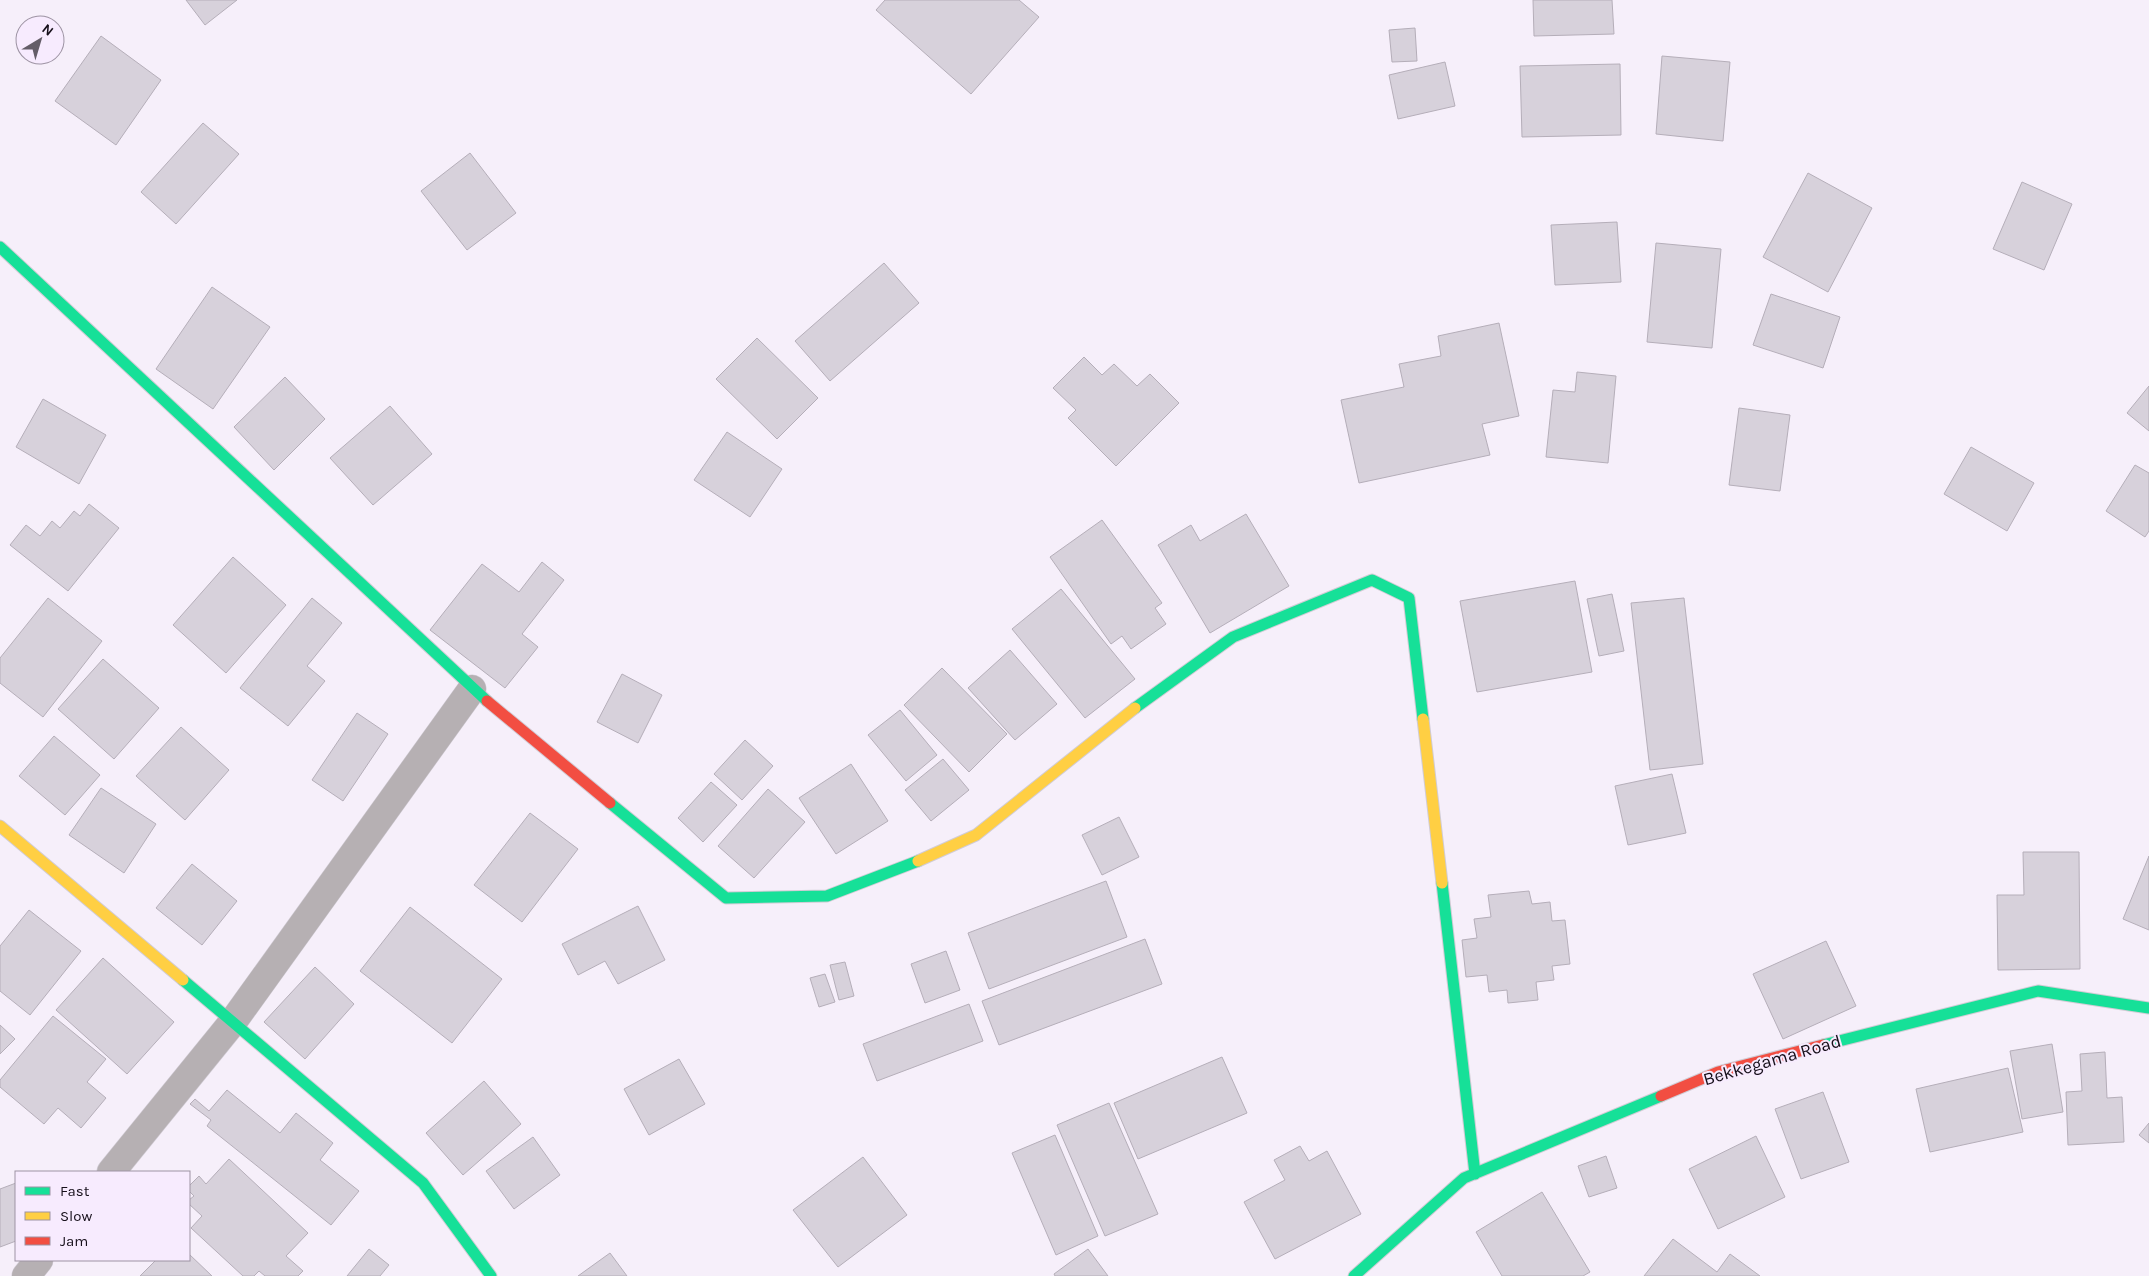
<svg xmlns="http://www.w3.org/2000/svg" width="2149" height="1276" viewBox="0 0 2149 1276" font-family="Karla,sans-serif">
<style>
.building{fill:#d7d1db;stroke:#b5aeb9}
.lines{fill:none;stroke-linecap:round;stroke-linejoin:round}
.street-casing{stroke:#d1ccd5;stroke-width:29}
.fast-casing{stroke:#d1ccd5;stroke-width:13}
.slow-casing{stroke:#d1ccd5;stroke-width:13}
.jam-casing{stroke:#d1ccd5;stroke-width:13}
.street{stroke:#b6b0b3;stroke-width:28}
.fast{stroke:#16e098;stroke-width:11}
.slow{stroke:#ffcf43;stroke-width:11}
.jam{stroke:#f24e42;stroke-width:11}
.labels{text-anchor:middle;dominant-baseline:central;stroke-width:4;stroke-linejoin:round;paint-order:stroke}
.street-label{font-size:18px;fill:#160f1a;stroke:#f7ebfe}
</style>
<rect width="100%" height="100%" fill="#f6effa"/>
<path class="building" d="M186,0H237L205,25Z
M885,0H1019L1039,17L971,94L876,10Z
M1533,0H1612L1614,34L1534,36Z
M1415,28L1417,61L1392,62L1389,30Z
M101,36L161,80L116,145L55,101Z
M1662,56L1730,62L1723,141L1656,134Z
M1445,62L1455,106L1398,119L1389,75Z
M1620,64L1621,135L1522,137L1520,66Z
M203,123L239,154L176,224L141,192Z
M470,153L516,213L467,250L421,191Z
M1808,173L1872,208L1828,292L1763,257Z
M2022,182L2072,204L2044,270L1993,249Z
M1617,222L1621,282L1555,285L1551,225Z
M1656,243L1721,249L1712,348L1647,342Z
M884,263L919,303L830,381L795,341Z
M212,287L270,327L213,409L156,369Z
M1771,294L1840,317L1823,368L1753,345Z
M1499,323L1519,416L1482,424L1490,455L1359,483L1341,400L1404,387L1399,364L1441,356L1438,336Z
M757,338L818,398L777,439L716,379Z
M1084,357L1102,375L1114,364L1137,386L1150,374L1179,403L1116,466L1068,418L1076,410L1053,388Z
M1577,372L1616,376L1608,463L1546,457L1553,390L1575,392Z
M285,377L325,419L274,470L234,427Z
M2149,386V431L2127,413Z
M43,399L106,435L79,484L16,447Z
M390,406L432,454L373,505L330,458Z
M1739,408L1790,415L1780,491L1729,485Z
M727,432L782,469L750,517L694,480Z
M1971,447L2034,483L2007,531L1944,494Z
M2135,465L2149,473V531L2145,537L2106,511Z
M89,504L119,528L68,591L10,545L26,525L40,536L52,521L60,528L74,511L80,516Z
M1246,514L1289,586L1210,633L1158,545L1191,525L1200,541Z
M1102,520L1162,603L1155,608L1166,624L1131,649L1122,636L1111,644L1050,557Z
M233,557L286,605L226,673L173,625Z
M542,562L564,580L522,634L538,647L505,688L430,630L482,564L519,592Z
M1575,581L1592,672L1477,692L1460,601Z
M1061,589L1135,679L1085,718L1012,629Z
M1612,594L1624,651L1599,656L1587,599Z
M48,598L102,641L43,717L0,683V658Z
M312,598L342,623L307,666L325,681L288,726L240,688Z
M1684,598L1703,764L1650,770L1631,603Z
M1010,650L1057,704L1015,740L968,688Z
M103,659L159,708L114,759L58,709Z
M942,668L1007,734L969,772L904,705Z
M622,674L662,695L638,743L597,722Z
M900,710L937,755L906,781L868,735Z
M357,713L388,734L343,801L312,780Z
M181,727L229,770L185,820L136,776Z
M54,736L100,775L65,815L19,776Z
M745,740L773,766L742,800L714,774Z
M943,759L969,790L931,821L905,790Z
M851,764L888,821L836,854L799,798Z
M1672,774L1686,833L1628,845L1615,786Z
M711,782L737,805L703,842L678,818Z
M101,788L156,824L124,873L69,835Z
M768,789L805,822L754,878L718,846Z
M530,813L578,849L522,922L474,885Z
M1119,817L1139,857L1102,875L1082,835Z
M2023,852H2079L2080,969L1998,970L1997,895H2024Z
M2149,856V930L2123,919Z
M192,864L237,901L202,945L156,908Z
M1106,881L1127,937L989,989L968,933Z
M1529,891L1532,904L1550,902L1552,921L1565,920L1570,964L1552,966L1554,980L1536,982L1538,1000L1508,1003L1507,990L1489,992L1487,975L1466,977L1462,940L1477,938L1474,919L1491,917L1488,895Z
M638,906L665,960L618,984L605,961L578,975L562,944Z
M410,907L502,979L452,1043L360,971Z
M29,910L81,951L30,1015L0,991V946Z
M1145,939L1162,984L999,1045L982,1001Z
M1826,941L1856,1006L1783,1039L1753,974Z
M946,951L960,990L925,1003L911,964Z
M103,958L174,1022L127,1074L56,1010Z
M845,962L854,996L839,1000L830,965Z
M315,967L354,1004L305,1059L264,1022Z
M825,974L835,1002L819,1007L810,978Z
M969,1004L983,1041L877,1081L863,1044Z
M53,1016L106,1059L87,1082L106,1098L81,1128L58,1108L44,1124L0,1087V1080Z
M0,1025L15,1039L0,1054Z
M2052,1044L2063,1112L2022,1119L2010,1051Z
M2105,1052L2107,1098L2122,1097L2124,1142L2068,1145L2066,1092L2082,1091L2080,1054Z
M1222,1057L1247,1113L1138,1159L1114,1103Z
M679,1059L705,1104L649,1135L624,1089Z
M2008,1068L2023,1132L1930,1152L1916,1089Z
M484,1081L521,1124L463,1175L426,1133Z
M227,1090L280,1133L296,1113L333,1143L320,1160L359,1191L331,1225L207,1126L211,1120L190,1104L195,1099L209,1111Z
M1823,1092L1849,1162L1801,1179L1775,1109Z
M1109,1103L1158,1214L1105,1236L1057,1125Z
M2149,1123V1143L2139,1135Z
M1055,1135L1098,1236L1056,1255L1012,1153Z
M1756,1136L1785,1197L1718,1229L1689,1169Z
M533,1137L560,1175L514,1209L486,1171Z
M1300,1146L1309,1161L1327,1151L1361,1214L1275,1259L1244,1202L1285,1180L1274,1160Z
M1606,1156L1617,1188L1589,1197L1578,1166Z
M863,1157L907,1215L838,1267L793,1210Z
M229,1159L308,1233L286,1256L303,1271L298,1276H265L259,1271L254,1276H243L191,1228L202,1216L189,1204V1200L194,1196L189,1191V1186L199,1176L206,1184Z
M16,1183V1241L0,1247V1189Z
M1542,1192L1590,1272L1583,1276H1502L1476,1232Z
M1673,1239L1717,1272L1730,1254L1760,1276H1644Z
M369,1249L389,1265L380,1276H347Z
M1088,1249L1108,1276H1055L1054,1274Z
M610,1253L627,1276H578Z
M189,1254L212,1276H140L156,1260H189Z"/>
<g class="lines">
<g class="street-casing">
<path id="street" d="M111,1172L232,1023L472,689
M26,1276L39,1260"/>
</g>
<g class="fast-casing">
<path id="fast" d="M0,247L487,701
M1135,708L1233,637L1372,580L1409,598L1423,719
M610,803L726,898L827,896L918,861
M1442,883L1475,1174
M183,980L423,1183L491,1276
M1823,1045L2038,991L2149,1008
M1354,1276L1464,1178L1661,1096"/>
</g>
<g class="slow-casing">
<path id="slow" d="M1423,719L1442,883
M0,826L183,980
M918,861L976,835L1135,708"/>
</g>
<g class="jam-casing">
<path id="jam" d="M487,701L610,803
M1661,1096L1718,1072L1823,1045"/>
</g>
<use href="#street" class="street"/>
<use href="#fast" class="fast"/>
<use href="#slow" class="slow"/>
<use href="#jam" class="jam"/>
</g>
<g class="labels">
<g class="street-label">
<text transform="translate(1772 1060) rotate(-16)">Bekkegama Road</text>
</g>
</g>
<rect x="15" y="1171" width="175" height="90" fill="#f7ebfe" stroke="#9d93a3"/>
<rect x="25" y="1187" width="25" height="8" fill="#16e098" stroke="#9d93a3"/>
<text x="60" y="1196" font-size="15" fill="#160f1a">Fast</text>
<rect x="25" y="1212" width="25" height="8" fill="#ffcf43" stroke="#9d93a3"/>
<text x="60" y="1221" font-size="15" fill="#160f1a">Slow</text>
<rect x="25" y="1237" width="25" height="8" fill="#f24e42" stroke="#9d93a3"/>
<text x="60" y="1246" font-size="15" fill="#160f1a">Jam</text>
<g transform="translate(40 40) rotate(38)"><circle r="24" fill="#f7ebfe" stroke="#9d93a3"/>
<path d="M0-4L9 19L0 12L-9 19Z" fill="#645d68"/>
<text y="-8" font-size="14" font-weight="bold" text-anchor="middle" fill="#160f1a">N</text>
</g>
</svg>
